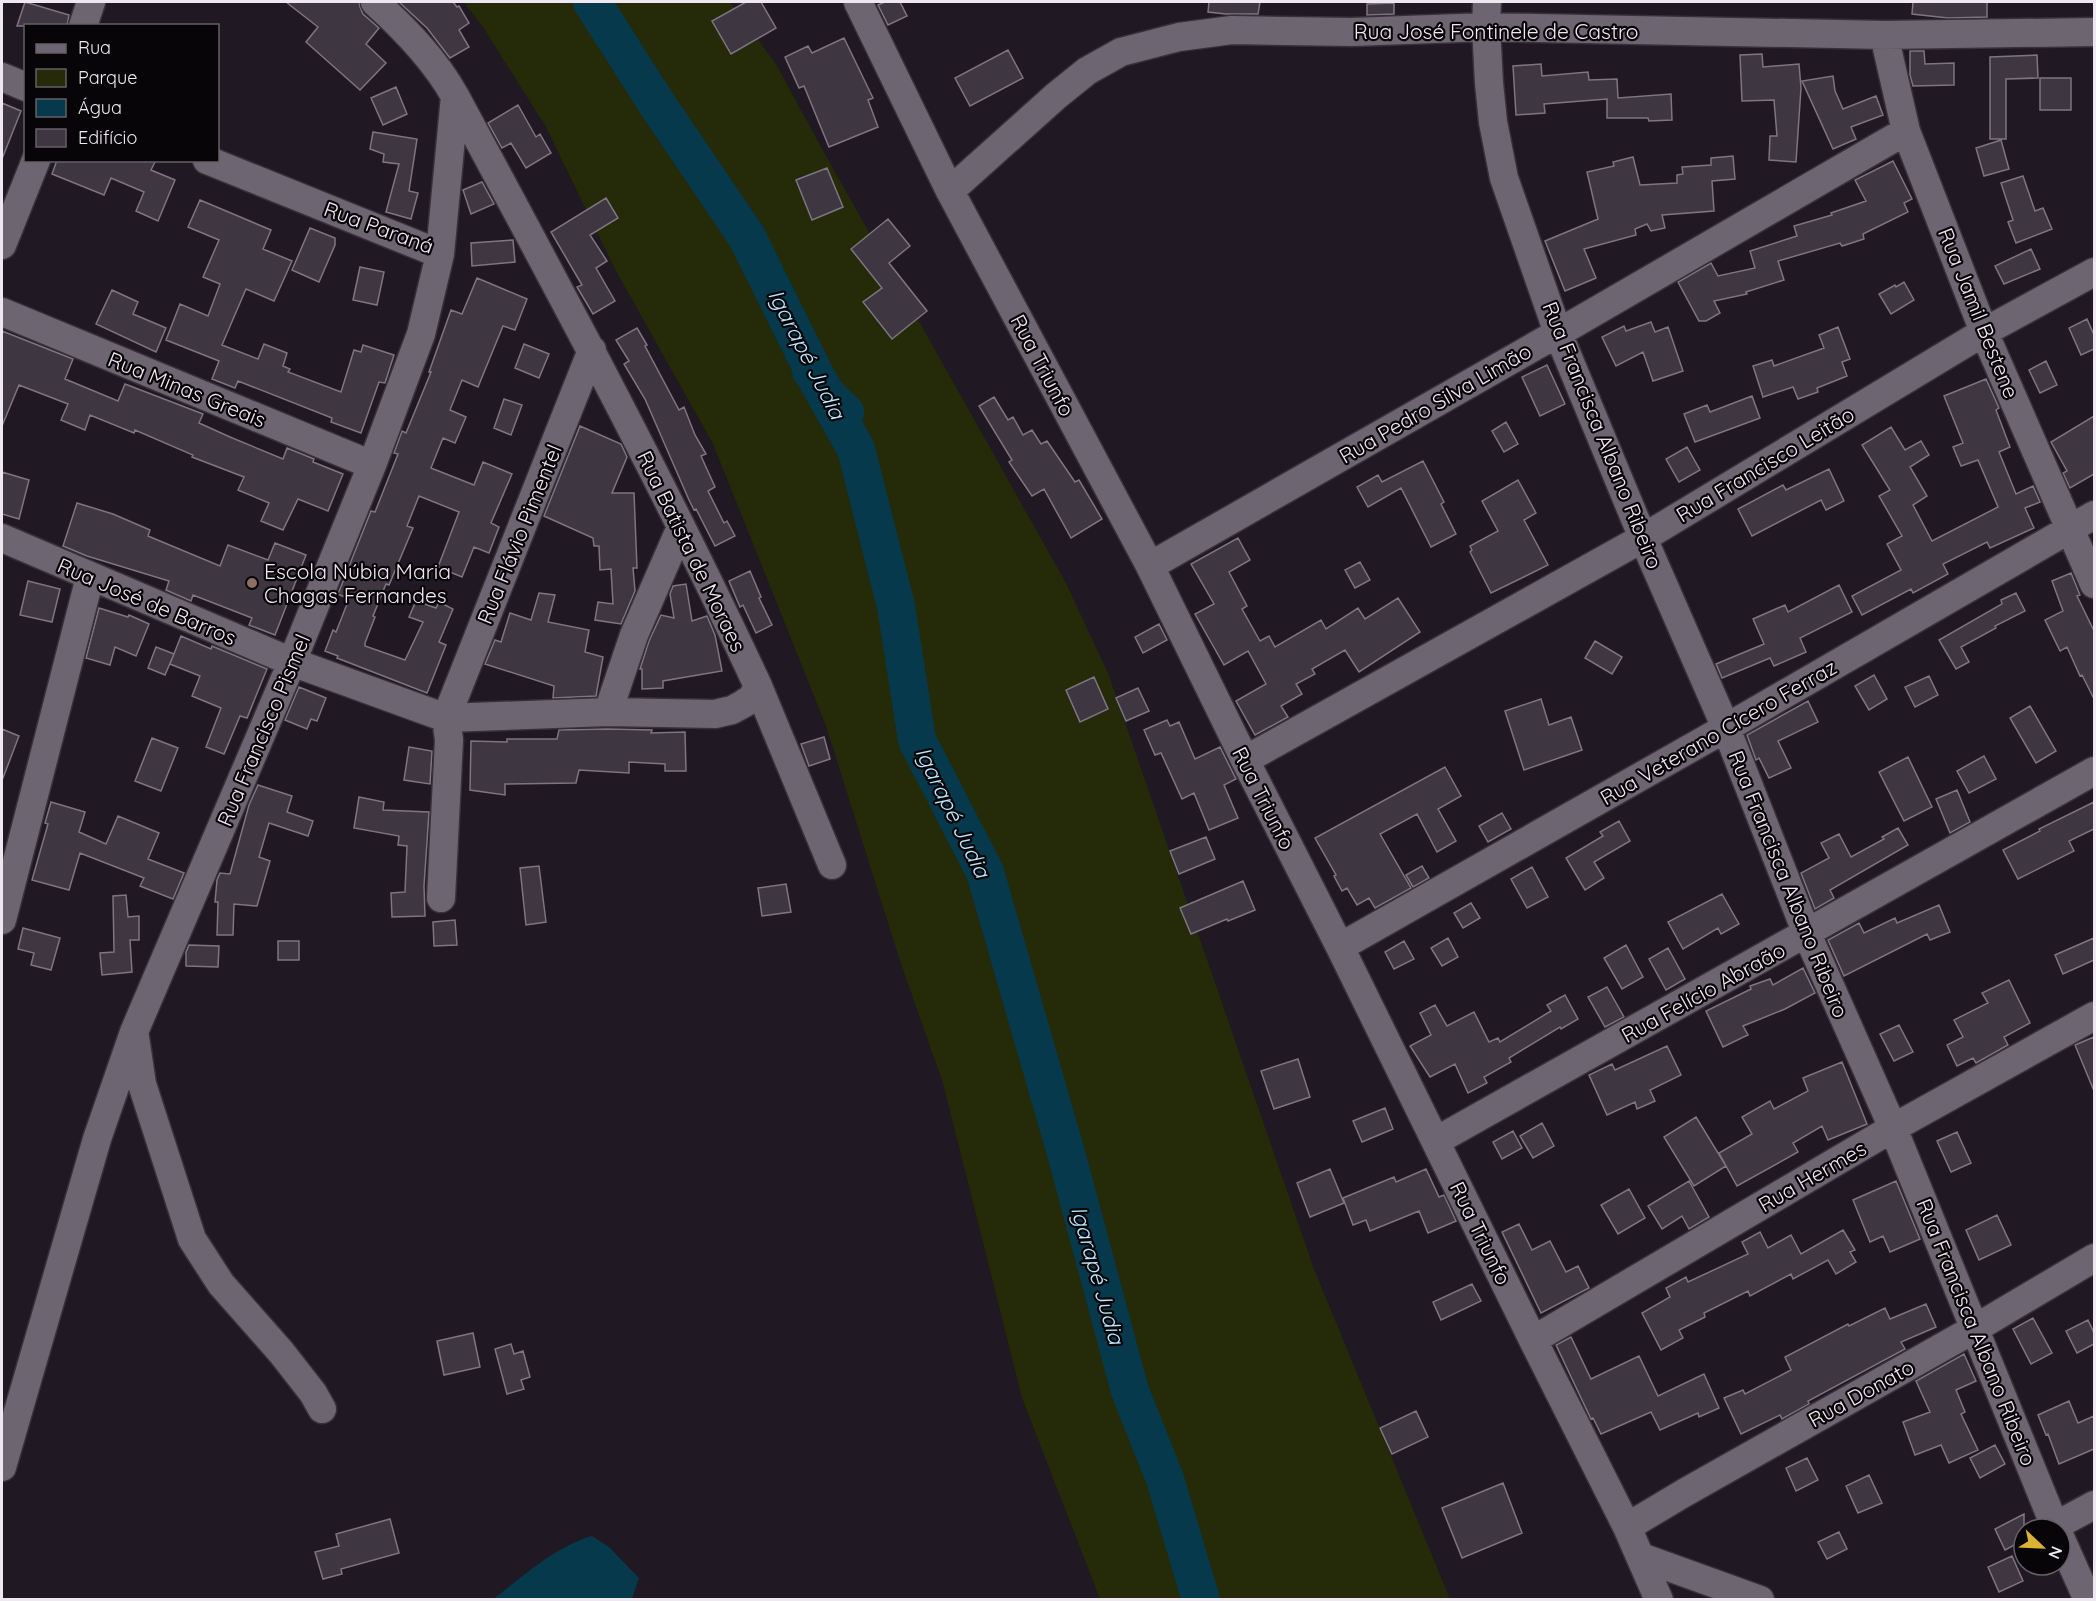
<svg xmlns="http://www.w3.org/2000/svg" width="2096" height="1601" viewBox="0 0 2096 1601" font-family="Quicksand,sans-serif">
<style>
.green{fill:#252a09}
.water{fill:#06394c}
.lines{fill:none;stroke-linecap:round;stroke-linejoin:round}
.river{stroke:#06394c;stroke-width:38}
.building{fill:#3e3641;stroke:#7e7582;stroke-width:1.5}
.minor-casing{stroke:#37323a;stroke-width:31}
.minor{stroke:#6e6572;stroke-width:28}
.education-dot{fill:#8d6e63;stroke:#080509;stroke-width:2}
.labels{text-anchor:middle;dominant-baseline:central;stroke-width:4.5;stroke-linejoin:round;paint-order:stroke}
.street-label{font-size:21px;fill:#eee9f0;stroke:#080509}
.poi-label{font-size:21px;fill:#eee9f0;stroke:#080509;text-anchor:start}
.water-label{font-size:22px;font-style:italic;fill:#bce7fd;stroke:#080509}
</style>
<rect width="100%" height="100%" fill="#201822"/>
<path class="green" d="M463,2H730L776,64L821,147L1066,583L1108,673L1314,1269L1450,1599H1100L1022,1398L943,1083L901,964L826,726L713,444L615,269L546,127L481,24Z"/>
<path class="water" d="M788,309C804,317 794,334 806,349C814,359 827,362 835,371C838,375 839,380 842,383C854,397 873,404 860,424C855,433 847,437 838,439L832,435L821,411L793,379L790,340L779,322L783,313Z
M592,1536L609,1547L639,1578L632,1599H493C524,1576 554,1547 592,1536Z"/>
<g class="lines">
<path class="river" d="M592,2L657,104L747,237L821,387L856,449L896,606L917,740L985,872L1066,1153L1130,1391L1165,1479L1201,1600"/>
</g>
<path class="building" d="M25,2L69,15L67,26H17Z
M286,2H359L360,7L363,14L379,28L366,44L386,63L360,90L306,42L318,27Z
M399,2H453L457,7L459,6L469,23L459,30L469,47L450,58L427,28Z
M746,2H761L776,28L731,54L712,21Z
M885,2H900L907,16L888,25L878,5Z
M1209,2H1260L1258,14H1226L1208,12Z
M1913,2H1987V17L1948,18L1912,14Z
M1394,3V14L1367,15V4Z
M844,38L873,98L868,100L878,127L829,147L804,86L799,88L785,57L808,46L812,53Z
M1008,50L1023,78L970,106L955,78Z
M1910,51H1924L1925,64L1954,63V85L1913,86L1910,75Z
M1762,54L1763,67L1799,64L1801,88L1796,162L1769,160L1770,136H1777L1774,100L1742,101L1740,55Z
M2037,55L2038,78L2006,79V139H1990V57Z
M1541,64L1542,76L1588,72L1589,80L1617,79L1618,98L1671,94L1672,120L1649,121L1648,118H1607V99L1544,104L1545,113L1516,115L1513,66Z
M1833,76L1835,91L1843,109L1876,96L1883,115L1851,127L1856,139L1833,149L1802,81Z
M2040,78H2071V110H2040Z
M396,87L407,114L383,125L371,98Z
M2,103L21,111L2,159Z
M518,105L536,137L540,134L551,153L526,168L511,143L502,148L488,123Z
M373,132L417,139L409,191L418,193L411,219L386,212L399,164L383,162L384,154L370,149Z
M2001,140L2009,169L1984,176L1976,148Z
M1733,156L1735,179L1712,181L1714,211L1662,215L1665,228L1651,231L1647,224L1635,229L1636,235L1584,249L1596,278L1565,291L1545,241L1598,219L1587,172L1614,166L1613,162L1633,157L1640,185L1677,183V175L1683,174L1682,167L1711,165V158Z
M57,160H156L151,170L175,180L158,221L136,211L144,192L111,178L104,195L52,174Z
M1893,161L1912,199L1904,203L1908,212L1863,234L1864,239L1842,246L1840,243L1778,261L1784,280L1746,292L1747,294L1714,301L1720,313L1706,321H1699L1678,282L1711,263L1718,276L1755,268L1750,251L1797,236L1794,226L1832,215L1831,213L1866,201L1855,180Z
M827,168L843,207L812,220L796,180Z
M2023,176L2035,211L2043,208L2052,229L2016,243L2008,222L2013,220L2001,183Z
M482,182L494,204L471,214L463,190Z
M606,198L618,218L590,235L607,261L596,268L615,301L593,314L577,287L582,285L551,232Z
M200,200L271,230L263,249L292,261L274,301L246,289L222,345L258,359L264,344L287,353L283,366L290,369L288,372L341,392L354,350L361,352L363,345L394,355L385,383L379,382L361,433L331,422L332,418L238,381L235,388L212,379L219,361L166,340L180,304L208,316L220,284L203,277L219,240L188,227Z
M888,219L910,246L889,263L927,311L892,339L863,302L882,288L851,249Z
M310,228L335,238V245L319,282L292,270Z
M513,240L515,262L472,266L471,243Z
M2031,249L2040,269L2004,284L1995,266Z
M360,267L384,272L377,305L353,300Z
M477,278L527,299L515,330L503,326L478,387L462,380L450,410L466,417L455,443L443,438L431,468L474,485L483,462L512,474L491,523L499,527L489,553L474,547L462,577L438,567L459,512L419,496L407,526L413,528L389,585L386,584L373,616L375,617L365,643V646L405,660L423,622L409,617L416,601L436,608L439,602L453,609L439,642L446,645L427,693L337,658L338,656L325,651L333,630L336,632L349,599L338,594L371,511L375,512L398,454L394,453L402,431L406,433L431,372H429L451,310L462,314Z
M1904,282L1914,300L1891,314L1879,294L1895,285L1896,287Z
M112,290L138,302L133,314L166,328L156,352L96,324Z
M2087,319L2094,335V349L2081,355L2069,328Z
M1651,322L1655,332L1668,327L1683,371L1653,381L1643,352L1616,366L1602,337L1624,326L1626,331Z
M1838,327L1850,359L1842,362L1847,376L1817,388L1818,392L1798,399L1793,387L1763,397L1753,366L1772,360L1774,366L1824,348L1819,335Z
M637,328L647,345L645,346L679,410L684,407L695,435L706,454L701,456L715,487L708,491L724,523L727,521L735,536L715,546L696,509L694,510L689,500L645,399L624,364L629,361L616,340Z
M2,331L73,359L65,379L118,401L125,384L203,414L199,423L230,437L283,459L287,448L314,459L313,462L343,474L328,511L298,499L283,530L261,521L269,503L238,490L244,477L192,457L193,455L135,430L134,433L90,415L85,430L61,420L68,404L19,385L2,426Z
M524,344L549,354L539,378L515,368Z
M2046,361L2057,385L2040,393L2029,370Z
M1547,365L1565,404L1540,416L1522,377Z
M1986,379L1999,408L1996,410L2010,447L1999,452L2016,494L2033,486L2040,502L2025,508L2034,528L1990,548L1987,542L1943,564L1948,574L1913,593L1911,589L1862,615L1852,596L1901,570L1887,544L1902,536L1879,496L1890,490L1862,445L1891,427L1905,450L1921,441L1929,455L1910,467L1927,496L1913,505L1932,541L1998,507L1978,460L1961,466L1953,447L1963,443L1944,396Z
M1752,396L1760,418L1695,442L1684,414L1707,405L1710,412Z
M994,397L1008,420L1013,417L1023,435L1032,430L1041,444L1047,441L1075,482L1079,480L1102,519L1071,538L1044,489L1032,496L1009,462L1012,460L979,406Z
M504,399L522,405L511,435L494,428Z
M2094,416V474L2070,488L2063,473L2067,471L2051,442Z
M1506,422L1518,444L1504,452L1492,431Z
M580,426L621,444L627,457L612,493H634L637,568H633L635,591L621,624L595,620L598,602L613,604L611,569L600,570L599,546H594L593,538L544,516Z
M1687,447L1700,470L1679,482L1666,459Z
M1423,461L1444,502L1441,504L1456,534L1431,547L1401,488L1368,507L1357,487L1378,475L1382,482Z
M1829,469L1844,501L1826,510L1821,500L1752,536L1738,509L1783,485L1786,490Z
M2,472L29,480L19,519L2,514Z
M1518,480L1536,513L1524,520L1548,565L1491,593L1470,552L1472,550L1470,546L1498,531L1482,501Z
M77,503L113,514L150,530L148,536L220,566L228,545L268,560L275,543L306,555L275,635L249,625L252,618L193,595L191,601L166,590L169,581L87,556L63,546Z
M1238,538L1250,560L1229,572L1247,606L1242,609L1260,641L1269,636L1275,647L1321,620L1326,629L1358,608L1365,619L1398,598L1420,632L1359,672L1345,650L1312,669L1315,674L1296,684L1302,694L1281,706L1288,717L1255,735L1236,701L1266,684L1248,651L1224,665L1195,614L1214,604L1191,564Z
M1360,562L1370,580L1355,588L1345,570Z
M750,571L761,597L759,598L772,625L756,633L743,605L740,607L729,581Z
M2071,573L2080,595L2077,596L2094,631V699L2082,675L2080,676L2067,647L2060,651L2045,620L2063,611L2052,581Z
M28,581L60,589L52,622L20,615Z
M686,584L692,621L707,616L715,635L722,671L663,681V688L642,689V669H640L649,641L661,615L674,618L670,594L673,586Z
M1839,585L1852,612L1800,638L1806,652L1774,666L1770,658L1722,678L1716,664L1764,644L1753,619L1785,605L1788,612Z
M539,593L555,595L548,622L589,630L585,652L603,657L596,696L553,698L554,686L485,664L495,640L501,642L510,613L531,620Z
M2016,593L2025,611L1995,626L1996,628L1961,647L1969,662L1956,669L1939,640L2002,604L2001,600Z
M99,608L128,617L129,615L149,624L136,656L115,647L110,665L86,658Z
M1159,624L1167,640L1143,653L1135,637Z
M181,636L211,649L212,646L267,669L247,718L240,716L224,754L206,747L221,708L192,696L200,676L170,664Z
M1595,641L1622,657L1612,674L1585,658Z
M156,647L174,654L165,675L148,668Z
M1874,675L1887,699L1869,710L1855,686Z
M1929,676L1938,695L1915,707L1905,687Z
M1094,677L1108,709L1080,722L1066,690Z
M299,687L326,698L317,721L311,719L307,729L285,720Z
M1138,688L1149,711L1126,721L1116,698Z
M1541,699L1549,725L1571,717L1582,750L1524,770L1505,711Z
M1808,701L1818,722L1778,741L1791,768L1769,778L1759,758L1756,760L1747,735Z
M2030,706L2056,751L2036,763L2010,718Z
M1167,720L1170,726L1179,722L1195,759L1220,747L1236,779L1224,785L1238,818L1209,830L1194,793L1182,799L1161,753L1155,755L1144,730Z
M2,729L19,736L3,778H2Z
M608,729L652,730L651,733L685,732L686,771H665V764L629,762V773L579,770L576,783L505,784V795L470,790L471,741L507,742V739H557L559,730Z
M824,737L830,759L809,766L801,744Z
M152,738L178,748L161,791L135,781Z
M409,747L432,751L430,784L404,780Z
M1984,756L1996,779L1969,793L1957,771Z
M1908,757L1932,807L1904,821L1879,772Z
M1445,767L1461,796L1438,809L1456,841L1437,852L1417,814L1380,834L1411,888L1375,908L1369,898L1357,905L1347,888L1342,891L1334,876L1336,875L1315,838Z
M258,785L292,796L287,812L313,821L308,836L269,823L259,857L270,861L257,906L234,904L233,935H217L218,902H215L217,880L220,873L230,874L249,805Z
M1957,790L1970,822L1950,833L1936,799Z
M359,797L384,802L383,810L429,812L424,886L425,916L392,917L391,893L405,892L407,846L398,845L399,836L354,828Z
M51,802L85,812L79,832L106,844L118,816L159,833L148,859L184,873L173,899L140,886L144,878L80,853L69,890L32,880L48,824L45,823Z
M2094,802V829L2069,841L2074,851L2018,879L2003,850L2040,831L2039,829Z
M1502,813L1511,829L1488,842L1479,826Z
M1619,821L1630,841L1594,862L1604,878L1585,890L1566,858L1603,836L1600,832Z
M1898,828L1908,845L1830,890L1834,898L1815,909L1801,873L1829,858L1821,843L1839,834L1851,857L1884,839L1882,837Z
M1206,837L1215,859L1179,874L1170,851Z
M539,866L546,922L526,925L520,868Z
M1422,866L1429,878L1413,887L1406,875Z
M1532,867L1548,897L1527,908L1511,879Z
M1243,881L1255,910L1228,921L1227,919L1191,934L1180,908Z
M786,884L791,912L762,916L758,888Z
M1722,894L1739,924L1721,934L1718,928L1683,949L1668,922Z
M126,895L128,917L139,916V940H130L132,972L102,975L100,953L114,952L113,896Z
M1471,903L1480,918L1463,928L1454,913Z
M1939,905L1950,932L1930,940L1927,934L1844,976L1828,940L1859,923L1864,933L1895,918L1897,923Z
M455,920L457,945L434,946L433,922Z
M23,928L60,938L51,970L31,965L34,953L18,949Z
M1448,938L1458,957L1442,966L1431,948Z
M2094,938V960L2063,974L2055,955Z
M278,941H299V960H278Z
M1404,941L1414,959L1394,969L1385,952Z
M189,945L219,946L218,967L186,966V952Z
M1626,945L1643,977L1622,989L1604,958Z
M1668,948L1685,979L1666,990L1649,959Z
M1803,968L1815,993L1785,1009L1743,1026L1748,1035L1723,1047L1706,1011L1751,989L1750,986L1770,979L1773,985Z
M2009,980L2030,1023L2004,1037L2008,1045L1976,1063L1973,1058L1957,1066L1947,1045L1963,1037L1954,1020L1988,1003L1982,993Z
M1607,987L1624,1017L1605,1027L1588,997Z
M1565,995L1578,1019L1561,1029L1560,1027L1509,1058L1511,1062L1484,1077L1487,1083L1468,1093L1455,1064L1430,1077L1410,1046L1431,1035L1420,1013L1435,1005L1447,1026L1474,1012L1489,1042L1498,1038L1500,1042L1551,1011L1547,1005Z
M1899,1025L1913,1052L1894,1061L1880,1034Z
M2094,1037V1091L2075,1045Z
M1667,1046L1681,1075L1650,1090L1655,1101L1637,1109L1635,1102L1607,1115L1589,1075L1612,1064L1615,1070Z
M1298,1059L1310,1097L1274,1109L1261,1071Z
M1842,1062L1867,1124L1828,1140L1822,1126L1793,1143L1798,1152L1737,1186L1719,1153L1752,1134L1742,1117L1770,1101L1774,1109L1808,1091L1803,1078Z
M1385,1108L1393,1129L1362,1142L1353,1121Z
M1696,1117L1726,1166L1694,1186L1664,1137Z
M1542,1123L1554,1146L1533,1158L1520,1136Z
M1513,1131L1522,1148L1502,1159L1493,1142Z
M1957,1132L1971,1163L1951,1172L1937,1141Z
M1330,1169L1344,1203L1310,1217L1297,1183Z
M1426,1169L1439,1197L1444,1195L1456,1221L1428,1233L1419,1211L1370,1231L1366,1220L1353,1225L1343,1198L1394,1177L1396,1182Z
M1689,1181L1709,1217L1689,1229L1682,1216L1662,1229L1648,1206Z
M1896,1181L1920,1239L1890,1252L1883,1236L1870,1242L1853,1200Z
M1629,1189L1645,1218L1618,1234L1601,1205Z
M1997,1215L2011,1245L1979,1260L1966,1230Z
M1519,1224L1532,1250L1550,1241L1566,1272L1578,1266L1589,1288L1541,1313L1502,1232Z
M1843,1230L1855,1250L1850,1252L1856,1262L1836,1274L1828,1260L1793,1279L1791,1274L1750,1296L1748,1291L1704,1313L1705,1317L1679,1330L1683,1338L1661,1350L1642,1313L1670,1297L1666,1288L1686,1277L1688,1282L1748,1254L1742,1242L1760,1232L1768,1248L1791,1235L1801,1254Z
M1472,1284L1481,1301L1441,1320L1433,1302Z
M1926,1304L1936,1327L1901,1342L1905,1349L1808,1401L1809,1404L1782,1419L1780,1415L1741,1434L1724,1398L1743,1390L1745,1394L1791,1370L1785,1357L1848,1324L1849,1326L1885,1308L1890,1319Z
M2033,1318L2052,1353L2031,1364L2013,1329Z
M2088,1320L2094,1333V1344L2077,1353L2066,1331Z
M473,1333L480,1367L444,1375L437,1341Z
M1571,1337L1591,1379L1639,1356L1658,1396L1704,1374L1719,1408L1699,1417L1698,1413L1660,1430L1651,1412L1601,1434L1593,1418L1591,1419L1556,1345Z
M511,1344L514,1354L523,1351L530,1377L521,1380L524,1389L507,1394L495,1349Z
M1964,1354L1976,1381L1956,1390L1965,1412L1961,1414L1978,1450L1949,1463L1941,1445L1915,1455L1903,1422L1930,1412L1916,1381Z
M2069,1401L2078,1423L2094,1416V1449L2059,1464L2048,1434L2046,1435L2038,1415Z
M1416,1411L1428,1437L1392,1454L1380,1428Z
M1995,1445L2005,1464L1980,1478L1970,1458Z
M1807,1458L1818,1480L1796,1491L1786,1468Z
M1869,1475L1882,1503L1858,1513L1846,1486Z
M1503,1483L1522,1533L1462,1558L1442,1508Z
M2024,1514V1540L2005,1550L1995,1529Z
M390,1519L399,1553L341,1569L342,1574L323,1579L315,1552L339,1546L336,1534Z
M1839,1532L1847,1549L1827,1559L1818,1542Z
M2012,1556L2023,1581L1999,1592L1988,1567Z"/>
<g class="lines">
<g class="minor-casing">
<path id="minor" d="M858,2L950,191L1150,566L1245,760L1340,947L1533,1340L1627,1527L1659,1600
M1487,2L1486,27L1489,83L1493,122L1504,178L1558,333L1643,538L1726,728L1807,934L1893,1128L2056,1529
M83,26L91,2
M1884,35L1906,131L1984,332L2094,584
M2,77L26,87
M207,160L440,254
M950,191L1056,96L1087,71L1121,52L1179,37L1232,30L1352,32L1486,27L1884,35L2094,32
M2,245L36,160
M2,312L372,465
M2,538L292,662L446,718L608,712L715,714L732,710L743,704L752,698L758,686C665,486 560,291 455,96C435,60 406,30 375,2
M1150,566L1558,333L1906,131
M758,686L832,865
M608,712L634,635L681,527
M1245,760L1643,538L1984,332L2094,272
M441,898L449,740L446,718L592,350
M2,920L90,577
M1340,947L1726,728L2094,515
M135,1037L142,1084L192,1239L221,1284L281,1352L313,1393L322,1409
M1436,1141L2094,771
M1533,1340L1893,1128L2094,1016
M2,1467L97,1139L134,1032L292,662L372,465L421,334L440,254L455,96
M2055,1526L2094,1505
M1627,1527L1684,1493L1976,1328L2094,1258
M2060,1537L2088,1600
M1641,1557L1760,1600"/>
</g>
<use href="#minor" class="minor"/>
</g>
<circle class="education-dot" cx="252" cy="583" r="6"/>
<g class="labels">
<g class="street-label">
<text x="1496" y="31">Rua José Fontinele de Castro</text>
<text transform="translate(379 227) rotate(20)">Rua Paraná</text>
<text transform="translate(1979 313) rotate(68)">Rua Jamil Bestene</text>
<text transform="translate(1043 365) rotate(62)">Rua Triunfo</text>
<text transform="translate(187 389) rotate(22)">Rua Minas Greais</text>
<text transform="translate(1435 403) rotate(-30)">Rua Pedro Silva Limão</text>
<text transform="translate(1603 435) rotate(68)">Rua Francisca Albano Ribeiro</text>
<text transform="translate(1765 464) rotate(-31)">Rua Francisco Leitão</text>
<text transform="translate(519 534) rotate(-68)">Rua Flávio Pimentel</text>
<text transform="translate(692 551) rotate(64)">Rua Batista de Moraes</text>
<text transform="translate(147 601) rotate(23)">Rua José de Barros</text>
<text transform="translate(263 730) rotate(-67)">Rua Francisco Pismel</text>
<text transform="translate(1718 732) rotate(-30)">Rua Veterano Cícero Ferraz</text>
<text transform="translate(1264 798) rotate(63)">Rua Triunfo</text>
<text transform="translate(1789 884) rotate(68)">Rua Francisca Albano Ribeiro</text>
<text transform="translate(1703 992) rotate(-29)">Rua Felício Abraão</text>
<text transform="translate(1812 1176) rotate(-30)">Rua Hermes</text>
<text transform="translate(1481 1233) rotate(64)">Rua Triunfo</text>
<text transform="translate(1977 1332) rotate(68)">Rua Francisca Albano Ribeiro</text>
<text transform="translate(1861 1393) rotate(-29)">Rua Donato</text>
</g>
<g class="poi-label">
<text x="264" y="571">Escola Núbia Maria<tspan x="264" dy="24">Chagas Fernandes</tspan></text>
</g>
<g class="water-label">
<text transform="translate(807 354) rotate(63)">Igarapé Judia</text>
<text transform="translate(953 812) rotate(64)">Igarapé Judia</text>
<text transform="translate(1098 1275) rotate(74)">Igarapé Judia</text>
</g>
</g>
<rect width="2096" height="1601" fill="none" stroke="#eee9f0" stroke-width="6"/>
<rect x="24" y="24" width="195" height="138" fill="#080509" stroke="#646065" stroke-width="1.5"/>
<rect x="36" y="44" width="30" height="9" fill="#6e6572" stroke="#646065" stroke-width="1.5"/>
<text x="78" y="54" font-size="18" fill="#eee9f0">Rua</text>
<rect x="36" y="69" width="30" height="18" fill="#252a09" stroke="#646065" stroke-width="1.5"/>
<text x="78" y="84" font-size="18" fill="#eee9f0">Parque</text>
<rect x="36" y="99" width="30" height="18" fill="#06394c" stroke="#646065" stroke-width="1.5"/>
<text x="78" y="114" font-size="18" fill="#eee9f0">Água</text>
<rect x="36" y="129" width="30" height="18" fill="#3e3641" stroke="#646065" stroke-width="1.5"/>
<text x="78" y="144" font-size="18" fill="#eee9f0">Edifício</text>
<g transform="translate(2042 1547) rotate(113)"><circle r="28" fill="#080509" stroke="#646065" stroke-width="1.5"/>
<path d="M0-4.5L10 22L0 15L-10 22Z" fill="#dcb233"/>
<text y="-9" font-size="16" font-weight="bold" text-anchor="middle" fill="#eee9f0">N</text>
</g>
</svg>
